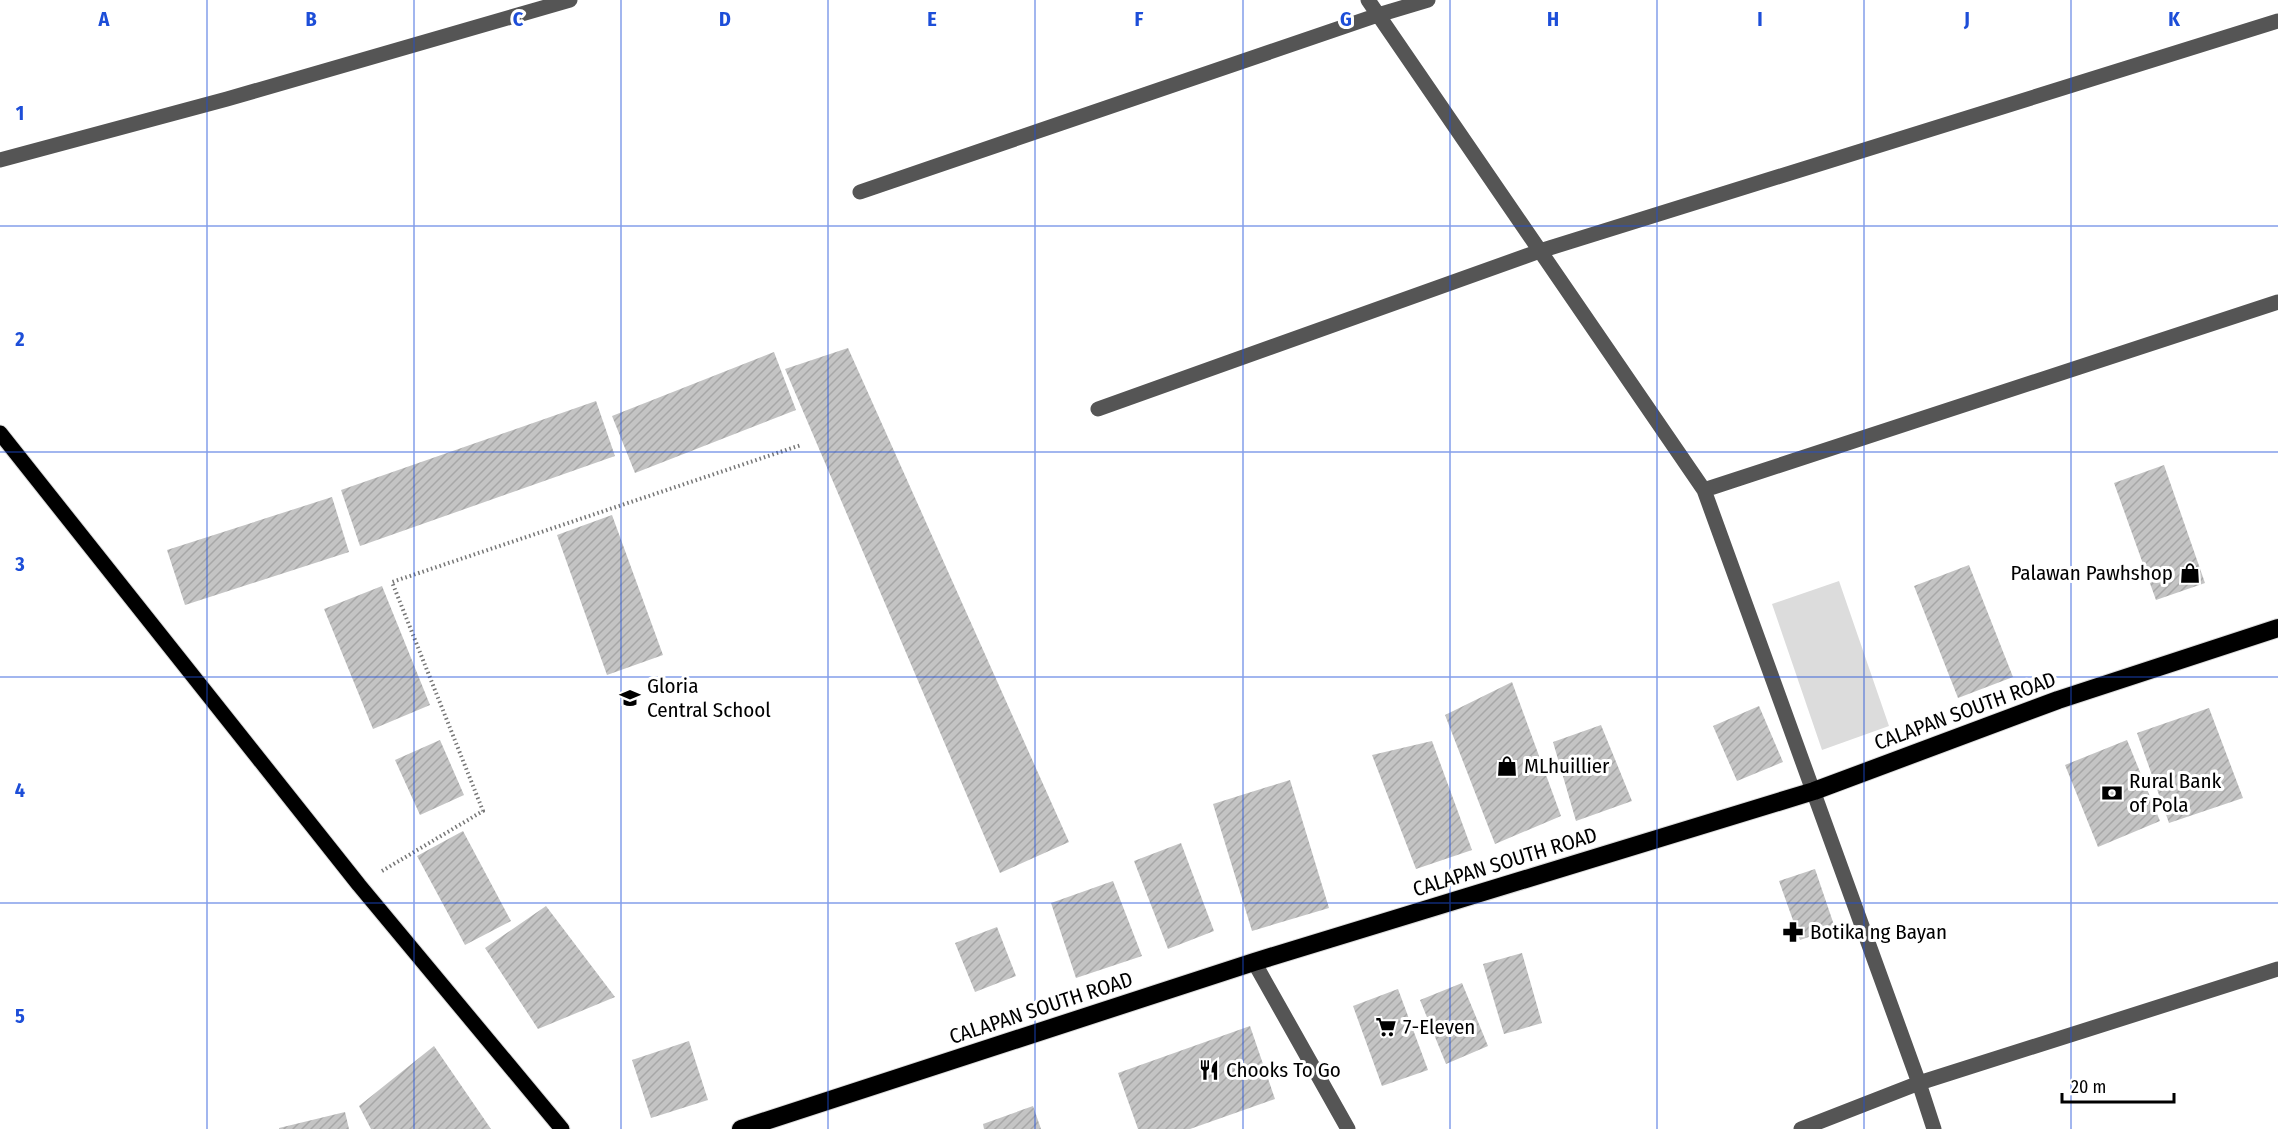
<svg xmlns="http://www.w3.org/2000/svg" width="2278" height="1129" viewBox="0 0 2278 1129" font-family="'Fira Sans Condensed',sans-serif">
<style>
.green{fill:#dcdcdc}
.building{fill:url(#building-hatch)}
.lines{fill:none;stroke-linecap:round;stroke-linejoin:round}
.major-casing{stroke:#dbdbdb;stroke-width:17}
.highway-casing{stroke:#dbdbdb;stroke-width:20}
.path{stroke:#777;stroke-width:4;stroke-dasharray:1.5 3;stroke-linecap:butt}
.minor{stroke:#555;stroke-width:15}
.major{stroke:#000;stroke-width:15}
.highway{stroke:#000;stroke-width:18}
.grid{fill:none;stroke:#1d4ed8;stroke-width:1.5;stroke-opacity:0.55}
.labels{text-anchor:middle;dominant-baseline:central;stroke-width:6;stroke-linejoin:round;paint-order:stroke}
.poi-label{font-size:21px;fill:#000;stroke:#fff;text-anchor:start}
.street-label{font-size:21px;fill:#000;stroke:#fff}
.grid-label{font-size:20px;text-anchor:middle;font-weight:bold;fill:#1d4ed8;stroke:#fff;stroke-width:6;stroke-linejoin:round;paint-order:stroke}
</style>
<defs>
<pattern id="building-hatch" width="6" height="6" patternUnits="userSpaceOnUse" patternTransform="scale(1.5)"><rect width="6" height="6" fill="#c4c4c4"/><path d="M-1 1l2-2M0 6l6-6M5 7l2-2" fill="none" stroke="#a7a7a7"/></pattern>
</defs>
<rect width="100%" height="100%" fill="#fff"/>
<path class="green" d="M1839,581L1889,726L1822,750L1772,604Z"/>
<path class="building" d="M848,348L1069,842L1000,873L785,369Z
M774,352L796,410L635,473L612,416Z
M596,401L615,456L360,546L341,490Z
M2164,465L2205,583L2156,600L2114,483Z
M332,497L349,552L185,605L167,550Z
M612,515L663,655L607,675L557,535Z
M1969,565L2013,677L1958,698L1914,586Z
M382,586L430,705L373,729L324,609Z
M1512,682L1561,816L1495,844L1445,715Z
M1759,706L1783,762L1737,781L1713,726Z
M2209,708L2243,798L2169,823L2137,733Z
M1601,725L1632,801L1576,821L1553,742Z
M440,740L464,795L420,815L395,760Z
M2127,740L2160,821L2098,847L2065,765Z
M1432,741L1472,850L1416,869L1372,755Z
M1290,780L1329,908L1252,931L1213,804Z
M463,831L511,921L465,945L417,856Z
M1181,843L1214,931L1168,949L1134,861Z
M1815,869L1835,928L1800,940L1779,881Z
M1113,881L1142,956L1076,978L1051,903Z
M546,906L615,997L538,1029L485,948Z
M997,927L1016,976L975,992L955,943Z
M1522,953L1542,1023L1504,1034L1483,964Z
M1462,983L1488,1046L1446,1064L1420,1000Z
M1398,989L1428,1070L1382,1086L1353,1006Z
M1250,1026L1275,1099L1190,1129H1138L1118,1073Z
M689,1041L708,1100L651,1118L632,1060Z
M434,1046L491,1129H371L359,1106Z
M1033,1106L1041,1129H984L983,1124Z
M345,1112L349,1129H279V1128Z"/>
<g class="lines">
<g class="major-casing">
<path id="major" d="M0,433L359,885L562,1129"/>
</g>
<g class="highway-casing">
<path id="highway" d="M741,1129L1254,962L1814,791L2058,700L2278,628"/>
</g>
<path class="path" d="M382,871L483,811L392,582L801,445"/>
<path class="minor" d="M1368,0L1704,490L1919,1083L1934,1129
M0,160L227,99L570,0
M860,192L1378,15L1428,0
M1098,409L1540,251L2278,21
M1704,490L2278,302
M1254,962L1348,1129
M1801,1129L1919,1083L2278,969"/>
<use href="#major" class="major"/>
<use href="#highway" class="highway"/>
</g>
<path class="grid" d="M207,0V1129M414,0V1129M621,0V1129M828,0V1129M1035,0V1129M1243,0V1129M1450,0V1129M1657,0V1129M1864,0V1129M2071,0V1129M0,226H2278M0,452H2278M0,677H2278M0,903H2278"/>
<defs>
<g id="shop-bare" transform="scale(1.62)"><path d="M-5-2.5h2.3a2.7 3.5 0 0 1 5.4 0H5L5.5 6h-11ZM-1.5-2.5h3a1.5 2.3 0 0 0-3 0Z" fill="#000" stroke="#fff" stroke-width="2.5" paint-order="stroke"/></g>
<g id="school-bare" transform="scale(1.62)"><path d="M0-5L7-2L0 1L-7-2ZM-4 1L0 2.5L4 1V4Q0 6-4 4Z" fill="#000" stroke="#fff" stroke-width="2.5" paint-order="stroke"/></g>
<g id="bank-bare" transform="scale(1.62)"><path d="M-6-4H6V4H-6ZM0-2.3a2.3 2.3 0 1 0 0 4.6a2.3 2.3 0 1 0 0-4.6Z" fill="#000" stroke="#fff" stroke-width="2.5" paint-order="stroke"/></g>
<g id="pharmacy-bare" transform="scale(1.62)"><path d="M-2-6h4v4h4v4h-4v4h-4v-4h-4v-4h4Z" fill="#000" stroke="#fff" stroke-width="2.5" paint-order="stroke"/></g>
<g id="supermarket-bare" transform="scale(1.62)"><path d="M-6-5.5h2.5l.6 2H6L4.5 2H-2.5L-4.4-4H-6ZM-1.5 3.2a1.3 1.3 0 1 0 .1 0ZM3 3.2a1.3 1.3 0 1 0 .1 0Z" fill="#000" stroke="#fff" stroke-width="2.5" paint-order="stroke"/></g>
<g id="restaurant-bare" transform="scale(1.62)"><path d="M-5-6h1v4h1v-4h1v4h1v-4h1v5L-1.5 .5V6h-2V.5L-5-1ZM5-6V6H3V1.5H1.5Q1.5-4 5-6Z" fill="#000" stroke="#fff" stroke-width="2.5" paint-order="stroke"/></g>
</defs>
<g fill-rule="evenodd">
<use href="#shop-bare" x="2190" y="573"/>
<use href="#school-bare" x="630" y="698"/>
<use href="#shop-bare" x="1507" y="766"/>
<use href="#bank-bare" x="2112" y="793"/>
<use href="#pharmacy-bare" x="1793" y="932"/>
<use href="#supermarket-bare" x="1386" y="1027"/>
<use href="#restaurant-bare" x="1209" y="1070"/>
</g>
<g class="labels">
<g class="poi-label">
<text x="2173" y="573" text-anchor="end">Palawan Pawhshop</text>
<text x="647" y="686">Gloria<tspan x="647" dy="24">Central School</tspan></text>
<text x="1524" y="766">MLhuillier</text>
<text x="2129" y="781">Rural Bank<tspan x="2129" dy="24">of Pola</tspan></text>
<text x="1810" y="932">Botika ng Bayan</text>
<text x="1403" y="1027">7-Eleven</text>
<text x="1226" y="1070">Chooks To Go</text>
</g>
<g class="street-label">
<text transform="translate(1965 711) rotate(-20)">CALAPAN SOUTH ROAD</text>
<text transform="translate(1505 862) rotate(-17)">CALAPAN SOUTH ROAD</text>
<text transform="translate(1041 1008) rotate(-18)">CALAPAN SOUTH ROAD</text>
</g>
</g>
<g class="grid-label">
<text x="104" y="26">A</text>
<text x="311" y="26">B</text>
<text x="518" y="26">C</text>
<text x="725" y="26">D</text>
<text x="932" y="26">E</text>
<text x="1139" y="26">F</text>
<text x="1346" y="26">G</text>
<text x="1553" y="26">H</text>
<text x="1760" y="26">I</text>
<text x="1967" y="26">J</text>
<text x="2174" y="26">K</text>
<text x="20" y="120">1</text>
<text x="20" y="346">2</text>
<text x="20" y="571">3</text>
<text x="20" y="797">4</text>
<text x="20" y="1023">5</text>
</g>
<path d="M2062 1093v9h112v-9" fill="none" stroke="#000000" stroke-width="3"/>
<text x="2071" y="1093" font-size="18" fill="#000000" stroke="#ffffff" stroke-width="4.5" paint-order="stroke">20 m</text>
</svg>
